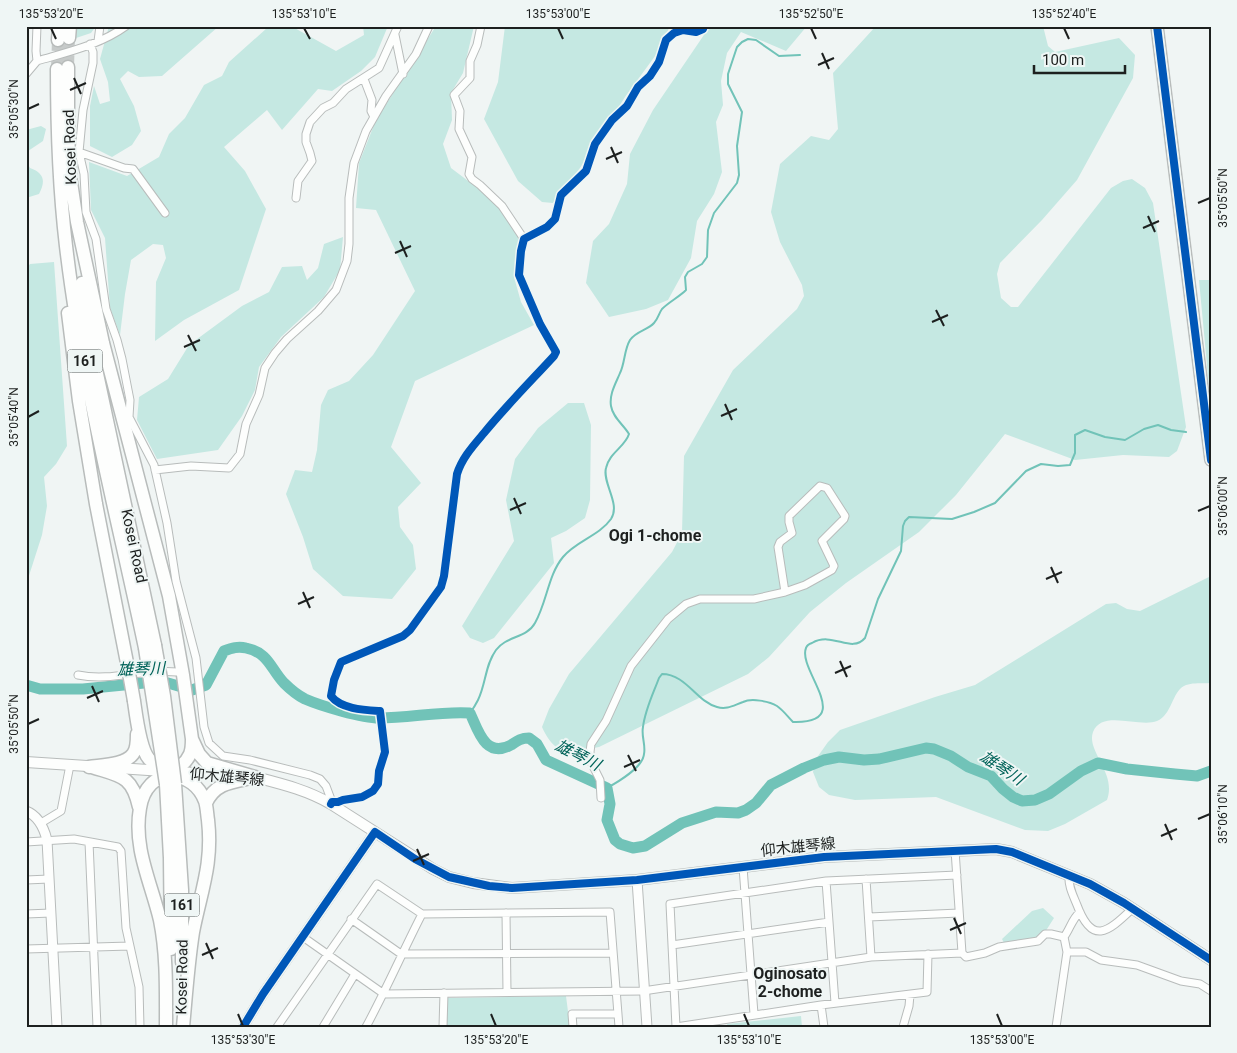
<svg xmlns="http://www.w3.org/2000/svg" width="1237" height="1053" viewBox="0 0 1237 1053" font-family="Roboto,'Noto Sans JP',sans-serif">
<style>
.green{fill:#c5e8e2}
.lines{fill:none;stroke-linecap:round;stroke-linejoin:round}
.stream{stroke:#71c3b8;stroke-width:2}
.river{stroke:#71c3b8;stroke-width:11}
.motorway-tunnel{stroke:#c6cac9;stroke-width:12;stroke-dasharray:12 6;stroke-linecap:butt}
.minor-casing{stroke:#b8bcbb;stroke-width:9}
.tertiary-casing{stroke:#b8bcbb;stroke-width:11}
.secondary-casing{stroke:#b8bcbb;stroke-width:12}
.primary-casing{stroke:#b8bcbb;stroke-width:14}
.motorway-casing{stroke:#b8bcbb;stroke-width:15}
.minor{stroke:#fdfefd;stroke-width:7}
.tertiary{stroke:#fdfefd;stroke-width:9}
.secondary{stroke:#fdfefd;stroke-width:10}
.primary{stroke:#fdfefd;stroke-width:11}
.motorway{stroke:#fdfefd;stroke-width:12}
.motorway-bridge-casing{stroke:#b8bcbb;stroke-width:15;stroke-linecap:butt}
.motorway-bridge{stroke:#fdfefd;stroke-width:12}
.cycleway-casing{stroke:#eff6f5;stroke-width:11}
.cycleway{stroke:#0057b8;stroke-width:8}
.ticks{fill:none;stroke:#1d201f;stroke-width:2}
.labels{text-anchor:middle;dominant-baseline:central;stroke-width:4;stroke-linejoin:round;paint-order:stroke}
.shield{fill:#eff6f5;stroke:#5c605f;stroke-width:1}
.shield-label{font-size:14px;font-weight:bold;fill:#1d201f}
.street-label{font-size:15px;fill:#1d201f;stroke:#eff6f5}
.neighbourhood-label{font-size:16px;font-weight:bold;fill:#1d201f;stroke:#eff6f5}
.water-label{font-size:16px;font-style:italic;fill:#006359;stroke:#eff6f5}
.neatline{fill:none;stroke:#1d201f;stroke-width:2}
.ticks-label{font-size:12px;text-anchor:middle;fill:#1d201f}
</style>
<rect width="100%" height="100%" fill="#f0f5f4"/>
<path class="green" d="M77,26H96L91,33L76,38Z
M109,26H219L162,76L139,77L128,71L120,79L134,106L141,131L132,145L112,157L90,146V106L94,86L100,104L110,101L108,82L100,59Z
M280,26H291L336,51L364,35L363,26H388L375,57L361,71L332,91L318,89L282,130L267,110L224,147L245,171L266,209L239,290L184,320L155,341L156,282L166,258L163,245L153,244L131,260L125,294L120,335L110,308L105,238L91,210L89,162L127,176L159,157L169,134L185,118L204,85L222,76L229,62L267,28Z
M436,26H474L463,73L451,93L452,120L443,144L451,168L500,205L521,236L514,277L521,302L534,325L415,381L391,447L421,483L398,507L400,527L413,545L416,569L392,599L343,596L313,569L303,537L286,494L295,470L312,472L317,450L321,405L328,390L349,381L373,355L415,291L376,210L356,208L359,163L376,120Z
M505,26H670L658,52L625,97L580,168L553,203L542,202L518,181L484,119L498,82Z
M710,26H807L786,51L741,32L727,53L721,81L723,105L716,122L722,172L714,194L697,221L691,258L668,300L646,309L609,317L586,283L593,241L609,224L627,184L630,154L653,110Z
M876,26H1043L1048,46L1055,52L1119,38L1135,55L1133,78L1077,180L1042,220L1000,263L997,274L1001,298L1011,307H1018L1111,188L1123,181L1132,179L1145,188L1153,203L1186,427L1177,451L1169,457L1123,455L1075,460L1005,434L956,495L919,532L846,583L810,612L769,657L748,674L599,747C570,753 556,758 542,727L549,709L569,674L672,552L682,533L684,456L733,370L797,309L804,296L802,285L780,242L771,212L780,164L811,136L829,140L838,129L833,73Z
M41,126L46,129L43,141L28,151L26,157V130Z
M26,161L30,168C44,173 46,181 39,194L26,198Z
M343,237L340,270L324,297L281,337L259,367L255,390L242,416L218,450L157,459L137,420L139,397L168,379L189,345L242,306L269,292L282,267L302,266L307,280L318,268L324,244Z
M54,262L67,446L56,464L44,477L47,506L42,535L26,585V269L30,264Z
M1199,280H1211L1210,397Z
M568,403H584L591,425L590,500L585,518L566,531L551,538L554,563L494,638L483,643L470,638L462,626L514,541L506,500L515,459L538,428Z
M1211,576V683C1203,684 1192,682 1184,686C1172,692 1172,715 1157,721C1139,728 1102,709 1093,732C1086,751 1117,773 1107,800L1065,824L1048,831L1025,830L936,797L855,800L829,795L819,787L813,772L816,759L828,742L840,730L935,697L975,685L1106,604L1116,603L1127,609L1140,611Z
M1043,908L1054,918L1040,940L1010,946L1004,943L1002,939L1032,911Z
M566,996L570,1027H446L447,1000L448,998Z
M801,1016L802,1027H728L727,1024Z"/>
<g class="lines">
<path class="stream" d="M470,713C473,709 476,704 478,700C486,684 485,665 496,650C506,636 527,638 535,623C547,602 548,575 563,557C576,541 599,536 611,519C621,504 602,483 606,468C609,453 625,447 629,434C623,424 613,418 611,406C609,394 616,383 620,373C625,363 624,350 630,340C636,331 648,330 654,323C658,319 659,313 662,309C669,302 679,297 686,290L685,277L688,272L702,264L707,257L708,230L714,213L737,183L739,175L737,146L742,112L728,84V74L737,47L742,42L748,39L756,40L779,56L800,55
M607,788C618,782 643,767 644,754C646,745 641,736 643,727C645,710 653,694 659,678L662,674C686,674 697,702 717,707C727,710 734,705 743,702C751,698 769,701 777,706C783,710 788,717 793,722C857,724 797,670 806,648C807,645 809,644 812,643C833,631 851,654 865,638L878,599L901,551L903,526L905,521L909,517L952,519L974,512L995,503L1026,471L1041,464L1058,466L1070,465L1075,453V435L1085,430L1105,437L1125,440L1144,429L1158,425L1171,430L1186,432"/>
<path class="river" d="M26,685L40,689H83L144,683H168L192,690L206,685L224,651C232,648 238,646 246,648C269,653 270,668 284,683C289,688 299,696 305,699C321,706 362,718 379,718C410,718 440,711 470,713C478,730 485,759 511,745C517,741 521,738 529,738L537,744L546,760L607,788L610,804L607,820L615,840L620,844L633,848L645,846L682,823L716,812L738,813L746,810L756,803L771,785L804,768L824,760L839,757L864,760L879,759L926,748L934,749L951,756L968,767L991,776L1003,789L1013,797L1022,801L1035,800L1049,794L1081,771L1098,763L1127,769L1175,774L1197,776L1211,771"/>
<path class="motorway-tunnel" d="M68,67L69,38
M57,69L58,40"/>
<g class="minor-casing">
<path id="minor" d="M481,26L477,45L470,61V78L454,95L460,111L459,129L472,157L469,174L472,179L480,185L502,206L524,239
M395,35L403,74
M98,41L100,26
M90,44L93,52V63L83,110L79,152L84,174L86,212L96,239L106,309L117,340L122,359L130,400L129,417L154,465L167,523L176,581L196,658L204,727L209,743L223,756L250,760L310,775L320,779L326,786L332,802
M37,61C67,52 100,45 126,26
M26,74L37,61L36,51L37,26
M364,79L372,100L371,111L374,117
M79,152L124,168L133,169L165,213
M296,198L298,181L312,161L310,153L306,142V134L310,122L323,108L333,103L346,89L379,68L398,26
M155,470L191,466L229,468L240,454L246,424L259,395L265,368L275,353L287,339L318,311L336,290L347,261L349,244V198L354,163L366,131L386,96L416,54L429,26
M820,486L827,488L845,516L844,519L822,541L834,566L832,570L805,585L785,592L778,547L780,542L792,533L789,522V516Z
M78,675C112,682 144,668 177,672
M601,798L600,780L591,762L590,752L591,744L606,721L631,666L668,619L686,604L700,599H754L785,592
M332,802H338L343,800L362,797L373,791L378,784L379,771L385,752L380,711C364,710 341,709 331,696L334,680L341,662L403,636L410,630L441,587L444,576L457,474C462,458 473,446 484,433C506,406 531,381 554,356L556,352L540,324L519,275L521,251L524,239L547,227L555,219L561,195L586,171L595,144L612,120L627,106L638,87L650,76L659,62L666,40L674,33L683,30L696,32L703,29L704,26
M41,823L61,811L70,765
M26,842L74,839L118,847L121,851L126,928L139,987L140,1027
M89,842L97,1027
M955,850L962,953
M743,867L754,1014
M1069,875C1068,886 1073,895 1077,905C1092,945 1107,933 1132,909
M866,879L871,957
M26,880L49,879
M826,881L835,1003
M506,913L507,992
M26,914L51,913
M869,917L959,913
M351,919L401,954L613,953
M303,937L384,994L643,991L871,957L962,953L966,957L985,953L999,947L1038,941L1045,934H1051L1064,937
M672,945L829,922
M26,949L130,946
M1067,952L1064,937C1070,929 1072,919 1080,912
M821,1005L824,1027
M277,1027L377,884L422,914L610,912L619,1027
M323,1027L355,974
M366,1027C386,990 403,951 422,914
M443,1027L444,993
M573,1027L572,1014H618
M676,1027L670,904L826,881L957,875
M676,1027L821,1005L927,992L928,954
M903,1027L909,1006L910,995
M1056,1027L1067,952H1086L1101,960L1137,965L1181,981L1200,984L1211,991"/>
</g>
<g class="tertiary-casing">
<path id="tertiary" d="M26,811C39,816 44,828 47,840L57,1027
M637,880L647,1027
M243,1027L263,994L375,832"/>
</g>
<g class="secondary-casing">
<path id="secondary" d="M26,762L255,777C282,784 307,790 331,804L433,869L449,877L473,883L512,888L637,880L824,857L996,849L1012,852L1090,884L1124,903L1211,960"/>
</g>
<g class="primary-casing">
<path id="primary" d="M1157,26L1211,460"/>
</g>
<g class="motorway-casing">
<path id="motorway" d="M69,38L70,26
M58,40L59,26
M68,67V135L71,189
M57,69C57,128 59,187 66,246C82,382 117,515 145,648
M71,182L77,222L103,343L169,596L183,675L192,739L199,754L207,763L255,777
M82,283L93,355L155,645
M68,313L79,401L96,504L129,673
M134,701C136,715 140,749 149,759C167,779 194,772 205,801C207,807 207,814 208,820C213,864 201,891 193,932C188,964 186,995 183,1027
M89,767C102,765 125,765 133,754C137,749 137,740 137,734
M92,767C120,776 132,775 139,807
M166,784L170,858L171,949
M175,784L182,890V962
M206,803C215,783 232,782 251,778
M166,1027C166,991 167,955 160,920C151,882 133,848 140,808C146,769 180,778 190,754C192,749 192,744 192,739"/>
</g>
<use href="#minor" class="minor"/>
<use href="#tertiary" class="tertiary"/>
<use href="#secondary" class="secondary"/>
<use href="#primary" class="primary"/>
<use href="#motorway" class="motorway"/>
<g class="motorway-bridge-casing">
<path id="motorway-bridge" d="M155,645L164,696L175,784
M145,648L166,784
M129,673L134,701"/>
</g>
<use href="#motorway-bridge" class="motorway-bridge"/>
<g class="cycleway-casing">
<path id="cycleway" d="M1157,26L1211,460
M331,804L332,802H338L343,800L362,797L373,791L378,784L379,771L385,752L380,711C364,710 341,709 331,696L334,680L341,662L403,636L410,630L441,587L444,576L457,474C462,458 473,446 484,433C506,406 531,381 554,356L556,352L540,324L519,275L521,251L524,239L547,227L555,219L561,195L586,171L595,144L612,120L627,106L638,87L650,76L659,62L666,40L674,33L683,30L696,32L703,29L704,26
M243,1027L263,994L375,832L415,859L449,877L489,886L512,888L637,880L824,857L996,849L1012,852L1090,884L1124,903L1211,960"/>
</g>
<use href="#cycleway" class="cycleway"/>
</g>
<path class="ticks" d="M51,28L56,39M304,28L310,39M558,28L563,39M811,28L816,39M1064,28L1069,39M822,53L829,69M818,65L834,58M74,78L81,94M70,90L86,83M28,109L39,104M611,147L618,163M606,159L622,152M1198,203L1210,198M1148,216L1155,232M1143,228L1159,221M400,241L407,257M395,253L411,246M936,310L944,326M932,322L948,315M188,335L196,351M184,347L200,340M725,404L732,420M721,416L737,409M28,417L39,411M514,498L521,514M510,510L526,503M1198,511L1210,506M1051,567L1058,583M1046,579L1062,572M303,592L310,608M298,604L314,597M840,661L847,677M835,673L851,666M92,686L99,702M87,698L103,691M28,724L39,719M628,755L636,771M624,767L640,760M1198,819L1210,814M1165,824L1172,840M1161,836L1177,829M417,849L424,865M413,861L429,854M954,918L961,934M950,930L966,923M206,943L213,959M202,955L218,948M238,1014L243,1026M491,1014L496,1026M744,1014L749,1026M997,1014L1002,1026"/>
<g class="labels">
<g class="shield">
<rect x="67.5" y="349.5" width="35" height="23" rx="4"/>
<rect x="164.5" y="893.5" width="35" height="23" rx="4"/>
</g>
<g class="shield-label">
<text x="85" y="361">161</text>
<text x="182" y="905">161</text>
</g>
<g class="street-label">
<text transform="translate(70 147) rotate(-92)">Kosei Road</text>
<text transform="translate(134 546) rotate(78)">Kosei Road</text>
<text transform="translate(227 777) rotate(5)">仰木雄琴線</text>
<text transform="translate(798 847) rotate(-6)">仰木雄琴線</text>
<text transform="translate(182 977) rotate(-89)">Kosei Road</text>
</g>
<g class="neighbourhood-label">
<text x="655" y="535">Ogi 1-chome</text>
<text x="790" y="973">Oginosato<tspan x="790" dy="18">2-chome</tspan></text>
</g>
<g class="water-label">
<text transform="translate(141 669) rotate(-2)">雄琴川</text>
<text transform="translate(578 755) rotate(27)">雄琴川</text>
<text transform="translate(1002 768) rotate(33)">雄琴川</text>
</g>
</g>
<rect width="1237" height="1053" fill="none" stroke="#eff6f5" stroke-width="55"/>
<path d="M1034 65v8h91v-8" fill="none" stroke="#1d201f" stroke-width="2.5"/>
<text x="1042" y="65" font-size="15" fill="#1d201f" stroke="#eff6f5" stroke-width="4" paint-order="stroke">100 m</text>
<rect x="28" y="28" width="1182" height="998" class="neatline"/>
<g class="ticks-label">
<text x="51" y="18">135°53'20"E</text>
<text x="304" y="18">135°53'10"E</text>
<text x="558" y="18">135°53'00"E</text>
<text x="811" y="18">135°52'50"E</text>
<text x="1064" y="18">135°52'40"E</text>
<text transform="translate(14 109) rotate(-90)" y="4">35°05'30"N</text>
<text transform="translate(1223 198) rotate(-90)" y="4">35°05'50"N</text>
<text transform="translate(14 417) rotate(-90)" y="4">35°05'40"N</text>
<text transform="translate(1223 506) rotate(-90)" y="4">35°06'00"N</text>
<text transform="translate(14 724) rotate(-90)" y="4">35°05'50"N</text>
<text transform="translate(1223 814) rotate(-90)" y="4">35°06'10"N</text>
<text x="243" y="1044">135°53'30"E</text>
<text x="496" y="1044">135°53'20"E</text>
<text x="749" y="1044">135°53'10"E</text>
<text x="1002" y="1044">135°53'00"E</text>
</g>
</svg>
